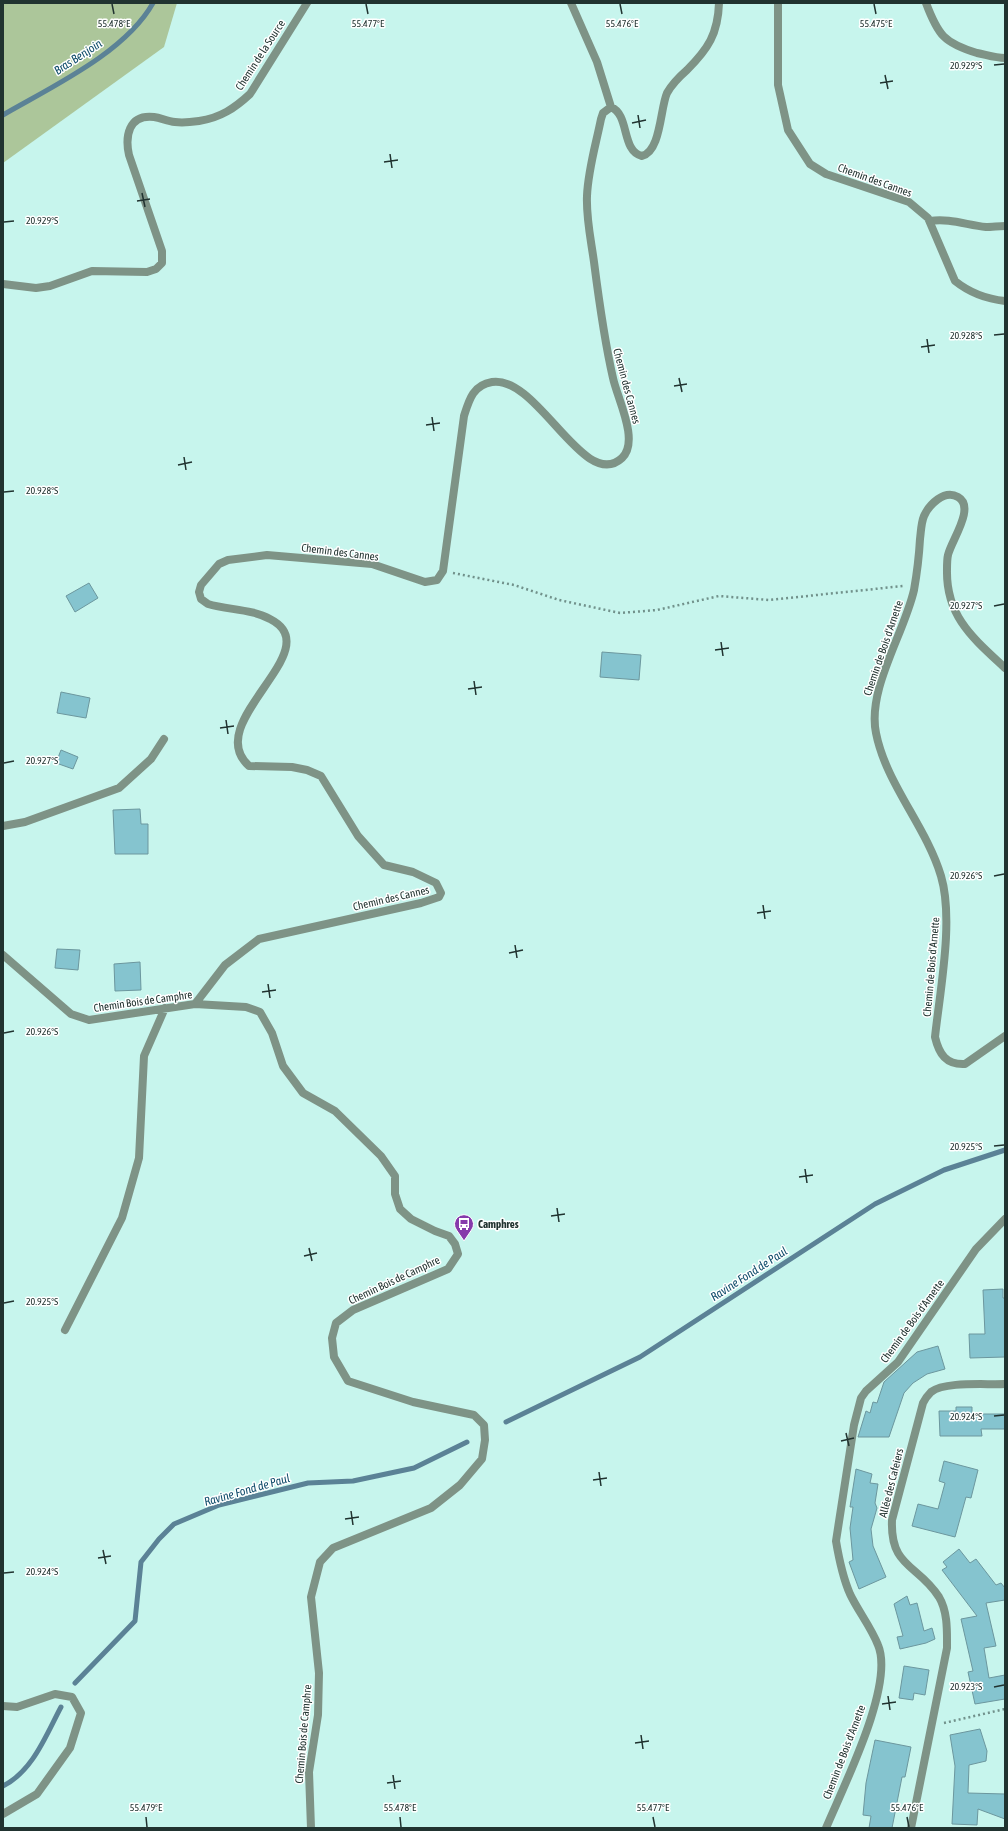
<svg xmlns="http://www.w3.org/2000/svg" width="1008" height="1831" viewBox="0 0 1008 1831" font-family="'Asap Condensed',sans-serif">
<style>
.forest{fill:#acc69a}
.lines{fill:none;stroke-linecap:round;stroke-linejoin:round}
.stream{stroke:#5b8296;stroke-width:5}
.building{fill:#85c4cf;stroke:#6c979e}
.path{stroke:#71918b;stroke-width:2.5;stroke-dasharray:2 3;stroke-linecap:butt}
.service{stroke:#7e9386;stroke-width:8}
.minor{stroke:#7e9386;stroke-width:8}
.ticks{fill:none;stroke:#213330;stroke-width:1.5}
.labels{text-anchor:middle;dominant-baseline:central;stroke-width:3;stroke-linejoin:round;paint-order:stroke}
.street-label{font-size:11px;fill:#213330;stroke:#fff}
.poi-label{font-size:11px;font-weight:bold;fill:#213330;stroke:#fff;text-anchor:start}
.water-label{font-size:12px;font-style:italic;fill:#0f4c6a;stroke:#fff}
.ticks-label{font-size:10px;text-anchor:middle;fill:#213330;stroke:#fff;stroke-width:3;stroke-linejoin:round;paint-order:stroke}
</style>
<rect width="100%" height="100%" fill="#c7f5ed"/>
<path class="forest" d="M3,3H177L164,47L3,163Z"/>
<g class="lines">
<path class="stream" d="M3,115C51,87 125,53 153,3
M506,1422L640,1357L875,1204L944,1170L1005,1150
M75,1683L135,1621L141,1562L159,1539L174,1524L219,1505L308,1483L353,1481L414,1468L467,1442
M3,1786C33,1771 46,1735 61,1707"/>
</g>
<path class="building" d="M89,583L98,598L75,612L66,596Z
M602,652L641,655L639,680L600,677Z
M61,692L90,698L86,718L57,713Z
M61,750L78,757L73,769L56,763Z
M140,809L141,824H148V854H115L113,810Z
M57,949L80,950L78,970L55,968Z
M140,962L141,990L115,991L114,964Z
M1003,1289V1298H1005V1357L970,1358L969,1334H985L983,1290Z
M938,1346L945,1369L927,1374L913,1383L904,1393L889,1437H858L866,1411L870,1413L873,1402L877,1403L884,1382L917,1352Z
M956,1407H972V1414H1005V1429H981L982,1436H940L939,1411H956Z
M944,1461L978,1470L971,1498L966,1497L955,1537L912,1526L918,1504L938,1509L945,1483L939,1481Z
M856,1469L872,1474L870,1483L878,1484L875,1503L877,1508L871,1529L873,1546L886,1577L859,1589L849,1562L853,1560L850,1528L853,1507H850Z
M959,1549L970,1563L976,1559L996,1585L1001,1583L1005,1588V1600L986,1603L996,1646L984,1648L989,1678L1005,1675V1699L975,1704L968,1672L973,1671L961,1619L977,1616L942,1570L947,1567L943,1562Z
M907,1596L910,1605L917,1603L924,1631L932,1628L935,1639L926,1643L900,1649L897,1637L903,1636L894,1604Z
M904,1666L929,1670L925,1695L914,1693L913,1700L899,1698Z
M980,1729L987,1751L986,1761L969,1765L968,1793L1005,1794V1819L978,1809L977,1825L952,1824L955,1766L950,1735Z
M875,1740L911,1747L905,1777H902L892,1828H869L871,1816L863,1815L866,1783Z"/>
<g class="lines">
<path class="path" d="M453,573L514,585L559,600L620,613L657,610L719,596L769,600L903,586
M944,1723L1005,1709"/>
<path class="service" d="M926,3C938,35 944,43 977,53C987,55 995,58 1005,58
M930,221C949,218 967,225 986,227C992,227 999,226 1005,226"/>
<path class="minor" d="M571,3L597,62L611,107
M778,3V85L788,130L810,164L826,174L909,202L928,218L955,281C970,293 986,299 1005,301
M3,284L36,288L50,286L92,271L147,272L156,269L162,263V251L129,155C125,137 128,114 154,117C161,118 167,121 175,122C182,123 192,122 199,121C220,118 235,108 250,94L307,3
M1005,668C974,639 946,617 947,570C947,565 947,559 948,555C951,541 976,507 958,497C944,489 929,505 924,516C921,523 921,532 920,539C919,557 917,573 914,590C904,634 867,689 876,733C886,784 926,826 941,876C954,920 940,990 935,1037C939,1054 946,1065 965,1064L1005,1036
M3,826L25,822L119,788L151,759L164,739
M3,955L71,1014L89,1020L195,1004L246,1007L260,1012L272,1033L283,1066L303,1093L335,1111L381,1156L395,1176V1194L400,1209L411,1219L435,1231L449,1236L455,1244L458,1254L448,1269L353,1310L336,1323L332,1338L334,1357L348,1381L413,1402L474,1415L484,1425L485,1440L482,1459L460,1485L431,1508L333,1548L320,1562L311,1597L319,1673L318,1715L309,1772L311,1828
M195,1004L225,965L259,939L421,903L439,897L441,893L436,883L413,872L384,865L358,836L321,776L307,770L292,767L249,766C200,722 331,650 270,619C252,609 228,610 208,604L201,599L199,592L201,585L219,564L228,560L267,555L372,564L425,582L437,580L443,571L464,416C469,400 473,385 492,382C538,375 584,493 622,458C640,441 617,398 613,378C604,339 599,301 594,262C591,240 586,218 587,196C588,170 596,144 601,119L603,113L611,107C630,115 621,151 642,156C661,151 660,109 667,93C672,84 679,77 687,70C708,49 718,34 719,3
M65,1330L122,1218L139,1158L144,1056L165,1008
M3,1706L17,1707L55,1694L72,1697L81,1713L70,1748L37,1794L3,1814
M826,1828C843,1787 895,1685 878,1645C871,1627 858,1611 850,1594C843,1578 839,1559 836,1541L854,1425L861,1398L866,1391L898,1362L976,1249L1005,1219
M911,1828L947,1648C947,1632 948,1612 939,1597C918,1564 890,1568 892,1520L923,1403C925,1399 928,1395 931,1392C945,1381 986,1385 1005,1384"/>
</g>
<path class="ticks" d="M112,4L114,14M366,4L368,14M620,4L622,14M874,4L876,14M994,65L1004,64M885,75L888,89M880,83L893,81M638,115L640,128M632,123L646,120M390,154L392,168M384,162L398,160M142,193L145,207M137,201L150,199M4,222L14,221M994,335L1004,334M927,339L929,353M921,347L935,345M679,378L682,392M674,386L687,384M432,417L434,431M426,425L440,423M184,457L186,470M178,465L192,462M4,492L14,491M994,606L1004,604M721,642L723,656M715,650L729,648M474,681L476,695M468,689L482,687M226,720L228,734M220,728L234,726M4,763L14,761M994,876L1004,874M763,905L765,919M757,913L771,911M515,945L517,958M509,953L523,950M268,984L270,998M262,992L276,990M4,1033L14,1031M994,1146L1004,1145M805,1169L807,1183M799,1177L813,1175M557,1208L559,1222M551,1216L565,1214M309,1248L312,1261M304,1256L317,1253M4,1303L14,1301M994,1416L1004,1415M846,1433L849,1446M841,1441L854,1438M599,1472L601,1486M593,1480L607,1478M351,1511L353,1525M345,1519L359,1517M103,1550L106,1564M98,1558L111,1556M4,1573L14,1572M994,1687L1004,1685M888,1696L890,1710M882,1704L896,1702M641,1735L643,1749M635,1743L649,1741M393,1775L395,1789M387,1783L401,1781M146,1817L147,1827M400,1817L401,1827M653,1817L655,1827M907,1817L909,1827"/>
<defs>
<g id="bus-pin" transform="scale(1)"><path d="M0 17L-7.5 6A9.5 9.5 0 1 1 7.5 6Z" fill="#863aab" stroke="#fff"/><path d="M-5-6H5V4H4V6H2V4H-2V6H-4V4H-5ZM-3.5-4V0h7V-4ZM-3.5 1.2v1.5H-2V1.2ZM2 1.2v1.5H3.5V1.2Z" fill="#fff"/></g>
</defs>
<g fill-rule="evenodd">
<use href="#bus-pin" x="464" y="1224"/>
</g>
<g class="labels">
<g class="street-label">
<text transform="translate(260 55) rotate(-57)">Chemin de la Source</text>
<text transform="translate(875 180) rotate(20)">Chemin des Cannes</text>
<text transform="translate(627 386) rotate(75)">Chemin des Cannes</text>
<text transform="translate(340 552) rotate(7)">Chemin des Cannes</text>
<text transform="translate(883 648) rotate(-71)">Chemin de Bois d'Arnette</text>
<text transform="translate(391 898) rotate(-13)">Chemin des Cannes</text>
<text transform="translate(931 967) rotate(-85)">Chemin de Bois d'Arnette</text>
<text transform="translate(143 1001) rotate(-8)">Chemin Bois de Camphre</text>
<text transform="translate(394 1280) rotate(-25)">Chemin Bois de Camphre</text>
<text transform="translate(912 1321) rotate(-54)">Chemin de Bois d'Arnette</text>
<text transform="translate(891 1483) rotate(-76)">Allée des Cafeiers</text>
<text transform="translate(303 1734) rotate(-85)">Chemin Bois de Camphre</text>
<text transform="translate(844 1752) rotate(-69)">Chemin de Bois d'Arnette</text>
</g>
<g class="poi-label">
<text x="478" y="1224">Camphres</text>
</g>
<g class="water-label">
<text transform="translate(78 57) rotate(-33)">Bras Benjoin</text>
<text transform="translate(749 1274) rotate(-33)">Ravine Fond de Paul</text>
<text transform="translate(247 1490) rotate(-16)">Ravine Fond de Paul</text>
</g>
</g>
<g class="ticks-label">
<text x="876" y="27">55.475°E</text>
<text x="114" y="27">55.478°E</text>
<text x="368" y="27">55.477°E</text>
<text x="622" y="27">55.476°E</text>
<text x="966" y="69">20.929°S</text>
<text x="42" y="224">20.929°S</text>
<text x="966" y="339">20.928°S</text>
<text x="42" y="494">20.928°S</text>
<text x="966" y="609">20.927°S</text>
<text x="42" y="764">20.927°S</text>
<text x="966" y="879">20.926°S</text>
<text x="42" y="1035">20.926°S</text>
<text x="966" y="1150">20.925°S</text>
<text x="42" y="1305">20.925°S</text>
<text x="966" y="1420">20.924°S</text>
<text x="42" y="1575">20.924°S</text>
<text x="966" y="1690">20.923°S</text>
<text x="146" y="1811">55.479°E</text>
<text x="400" y="1811">55.478°E</text>
<text x="653" y="1811">55.477°E</text>
<text x="907" y="1811">55.476°E</text>
</g>
<rect width="1008" height="1831" fill="none" stroke="#213330" stroke-width="8"/>
</svg>
